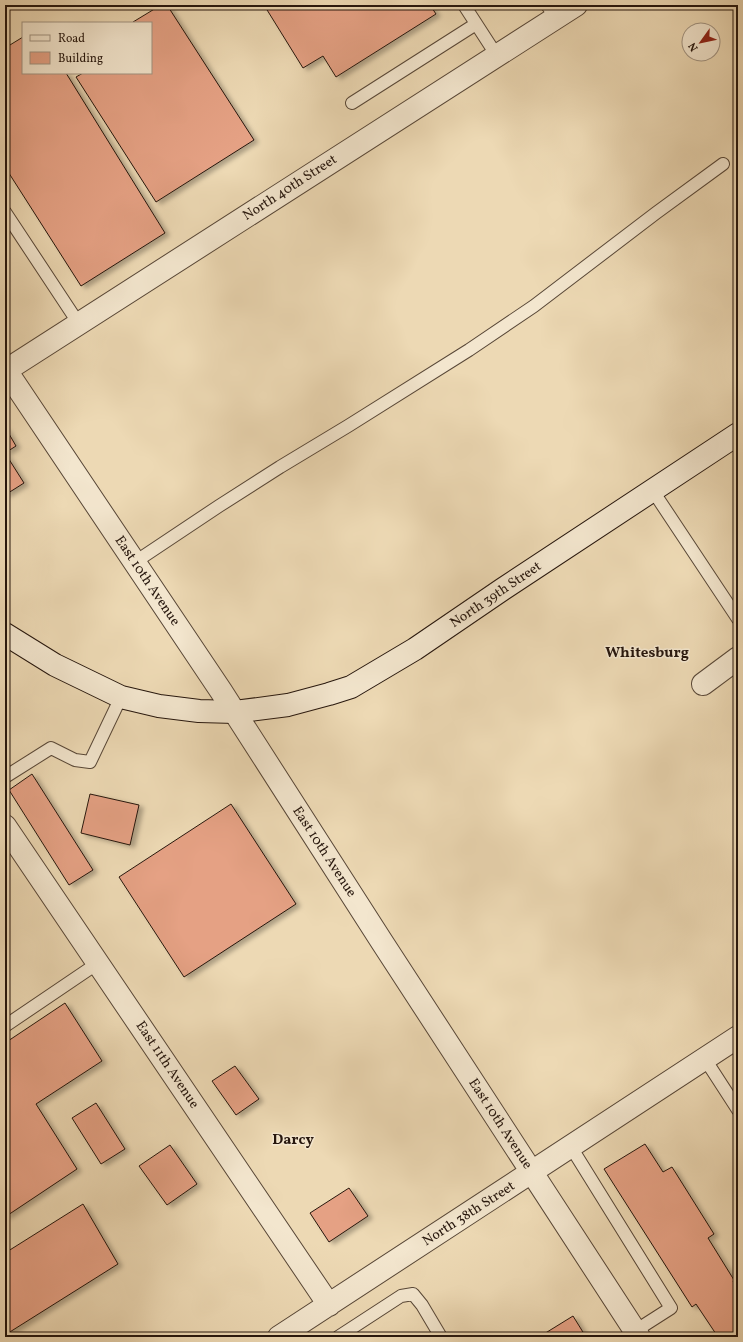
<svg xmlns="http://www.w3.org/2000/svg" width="743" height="1342" viewBox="0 0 743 1342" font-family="Vollkorn,serif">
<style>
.building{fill:#e5a184;stroke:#26160d;filter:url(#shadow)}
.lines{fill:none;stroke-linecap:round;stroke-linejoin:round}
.service-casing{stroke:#584737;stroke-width:14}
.minor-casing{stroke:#584737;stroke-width:24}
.secondary-casing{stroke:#26160d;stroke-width:24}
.service{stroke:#f3e6ce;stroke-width:12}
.minor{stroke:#f3e6ce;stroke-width:22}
.secondary{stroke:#f3e6ce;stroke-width:22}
.labels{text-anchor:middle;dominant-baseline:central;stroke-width:3;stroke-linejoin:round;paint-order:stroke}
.street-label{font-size:14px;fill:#26160d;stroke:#f3e6ce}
.neighbourhood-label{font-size:15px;font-weight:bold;fill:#26160d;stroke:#f3e6ce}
</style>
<defs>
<filter id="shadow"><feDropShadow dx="4.5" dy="2.5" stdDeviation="2" flood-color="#0004"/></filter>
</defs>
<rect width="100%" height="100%" fill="#edd9b4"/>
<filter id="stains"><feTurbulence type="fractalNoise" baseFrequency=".005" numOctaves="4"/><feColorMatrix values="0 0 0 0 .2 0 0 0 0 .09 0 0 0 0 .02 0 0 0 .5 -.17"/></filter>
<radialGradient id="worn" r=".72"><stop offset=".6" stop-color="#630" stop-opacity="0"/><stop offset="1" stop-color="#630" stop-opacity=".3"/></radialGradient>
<path class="building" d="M161,5H167L254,140L156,202L76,77L83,73H151V23H133V22Z
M264,5H430L436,14L336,77L323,56L303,68Z
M23,37V73H66L165,233L81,286L5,167V48Z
M5,427L16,446L5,453Z
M5,453L24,483L5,495Z
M32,774L93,870L69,885L9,790Z
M90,794L139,805L130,845L81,833Z
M231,804L296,904L184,977L119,877Z
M65,1003L102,1061L36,1104L77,1169L5,1217V1043Z
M235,1066L259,1099L236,1115L212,1081Z
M96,1103L125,1149L101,1164L72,1118Z
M645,1144L663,1172L672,1167L714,1234L708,1238L734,1280L733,1281L738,1290V1337H718L696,1304L692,1307L604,1169Z
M170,1145L197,1184L167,1205L139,1166Z
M349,1188L368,1216L329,1242L310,1213Z
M83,1204L118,1264L5,1335V1253Z
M573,1316L586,1337H539Z"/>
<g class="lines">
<g class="service-casing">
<path id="service" d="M464,5L497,56
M547,5L556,18
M352,103L476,24
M5,212L79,324
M653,491L738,619
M135,562L219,506L280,467L348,426L469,350L534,306L656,213L723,164
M5,777L51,748L75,760L90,762L121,697
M5,1026L98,963
M705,1059L738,1110
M571,1147L671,1308L635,1331
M338,1337L401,1296L413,1294L422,1305L441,1337"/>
</g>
<g class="minor-casing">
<path id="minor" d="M5,369L221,691L382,942L639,1337
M5,371L576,5
M703,684L738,658
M5,826L329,1305
M279,1337L738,1037"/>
</g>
<g class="secondary-casing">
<path id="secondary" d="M5,634L55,665L121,697L159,706L199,711L235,712L288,705L329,694L351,687L415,649L503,589L738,434"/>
</g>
<use href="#service" class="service"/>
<use href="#minor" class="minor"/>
<use href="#secondary" class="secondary"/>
</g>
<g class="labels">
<g class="street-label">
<text transform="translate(290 188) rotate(-33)">North 40th Street</text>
<text transform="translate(147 581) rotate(56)">East 10th Avenue</text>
<text transform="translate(496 595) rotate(-34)">North 39th Street</text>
<text transform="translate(324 852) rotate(57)">East 10th Avenue</text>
<text transform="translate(167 1065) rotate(56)">East 11th Avenue</text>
<text transform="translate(500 1124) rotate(57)">East 10th Avenue</text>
<text transform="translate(469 1214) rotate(-33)">North 38th Street</text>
</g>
<g class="neighbourhood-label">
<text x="647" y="653">Whitesburg</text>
<text x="293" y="1140">Darcy</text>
</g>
</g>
<rect width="743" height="1342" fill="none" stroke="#edd9b4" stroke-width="20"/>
<rect x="6" y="6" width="731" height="1330" fill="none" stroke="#26160d" stroke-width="2"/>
<rect x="10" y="10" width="723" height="1322" fill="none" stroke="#26160d"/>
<rect x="22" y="22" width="130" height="52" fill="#f3e6ce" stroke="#a19381"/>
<rect x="30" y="35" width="20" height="6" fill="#f3e6ce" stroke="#a19381"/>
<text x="58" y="42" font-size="12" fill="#26160d">Road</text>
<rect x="30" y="52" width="20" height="12" fill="#e5a184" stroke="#a19381"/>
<text x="58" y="62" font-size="12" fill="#26160d">Building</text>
<g transform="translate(701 42) rotate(237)"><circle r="19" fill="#f3e6ce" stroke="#a19381"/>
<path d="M0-3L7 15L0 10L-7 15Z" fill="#8f2418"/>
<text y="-6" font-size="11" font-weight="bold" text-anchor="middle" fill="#26160d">N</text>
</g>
<rect width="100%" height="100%" filter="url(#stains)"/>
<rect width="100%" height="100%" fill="url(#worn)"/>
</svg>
